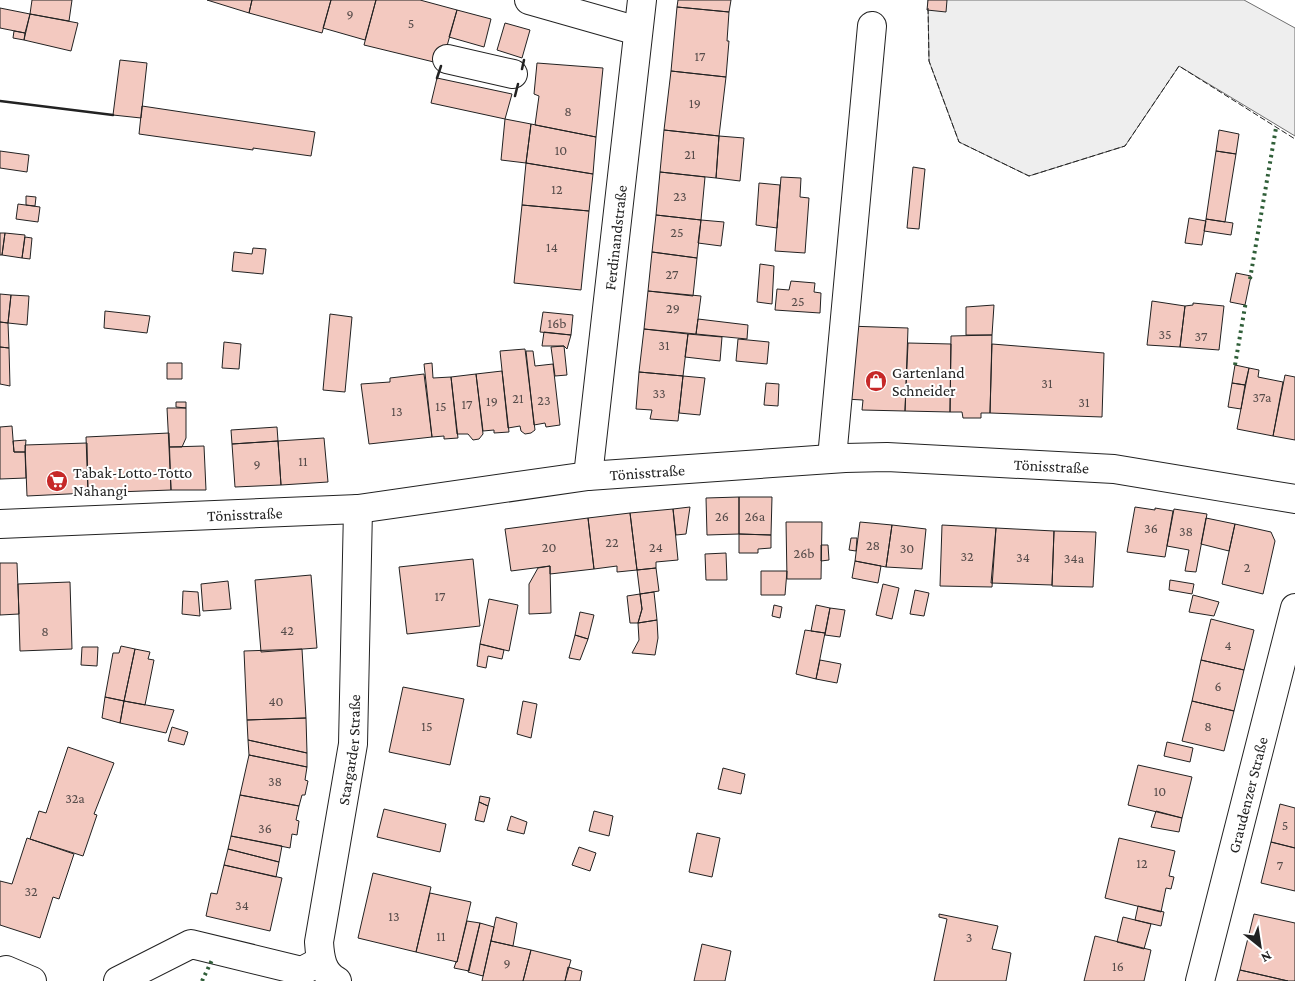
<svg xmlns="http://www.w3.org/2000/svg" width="1295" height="981" viewBox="0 0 1295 981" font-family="'Crimson Pro',serif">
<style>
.green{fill:#eee;stroke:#6f6f6f}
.building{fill:#f3c9c0;stroke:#222}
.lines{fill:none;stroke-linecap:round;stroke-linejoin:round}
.minor-casing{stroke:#222;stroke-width:30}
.minor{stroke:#fff;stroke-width:28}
.hedge{stroke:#2f5e38;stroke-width:4;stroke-dasharray:2.5 4;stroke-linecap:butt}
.fence{stroke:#222;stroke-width:1;stroke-dasharray:6 2.5;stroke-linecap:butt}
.wall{stroke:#222;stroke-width:2.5}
.labels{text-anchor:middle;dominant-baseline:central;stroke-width:4;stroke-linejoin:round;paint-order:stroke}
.number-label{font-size:14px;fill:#564c4a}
.street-label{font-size:16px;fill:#222;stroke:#fff}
.poi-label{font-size:16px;fill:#222;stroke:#fff;text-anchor:start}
</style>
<rect width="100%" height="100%" fill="#fff"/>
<path class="green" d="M928,0H1244L1295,28V136L1179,66L1125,146L1029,176L959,142L929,61Z"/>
<path class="building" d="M32,0H72L69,21L30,14Z
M207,0H252L249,13Z
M252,0H331L322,33L249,13Z
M331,0H376L365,40L323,28Z
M376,0H420L457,10L442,64L364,45Z
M678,0H731L729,12L677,7Z
M928,0H947L946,12L927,10Z
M677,7L729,12L727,41H729L726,77L671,71Z
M0,8L30,14L25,33L0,28Z
M457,10L491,19L484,47L449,37Z
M30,14L78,23L71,51L24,40Z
M505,23L530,30L522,58L497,50Z
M14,31L25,33L24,40L13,38Z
M120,60L147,63L141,118L113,115Z
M537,63L603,68L596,137L535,125L539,96L534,94Z
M671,71L726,77L719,136L664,130Z
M437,78L512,94L505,119L431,103Z
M142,106L315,132L311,156L253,148V150L139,134Z
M505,119L531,124L526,163L501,160Z
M531,124L596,137L593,174L526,163Z
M664,130L719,136L716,178L660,172Z
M1219,130L1239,134L1236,154L1216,151Z
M719,136L744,138L740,181L716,178Z
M0,151L29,155L27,172L0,168Z
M1216,151L1236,154L1225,222L1206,219Z
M526,163L593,174L589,211L522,205Z
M913,167L925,169L919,229L907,228Z
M660,172L705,177L701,220L656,215Z
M781,177L801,178L800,197L809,198L805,253L775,251Z
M759,183L780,185L777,228L756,225Z
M26,196L36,197L35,206L26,205Z
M18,204L40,207L38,222L16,219Z
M522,205L589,211L581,290L514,283Z
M656,215L701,220L697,258L652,252Z
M1189,218L1206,221L1202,245L1185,243Z
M1206,219L1233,223L1231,235L1204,231Z
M701,220L724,222L721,246L698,243Z
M0,233H5L2,255H0Z
M5,233L25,235L22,258L2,255Z
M25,237L32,238L30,259L22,258Z
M253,248L266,249L263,274L232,271L234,252L252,254Z
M652,252L697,258L693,296L648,291Z
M760,264L774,266L772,304L757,302Z
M1236,273L1251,276L1245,305L1230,302Z
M791,281L815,283L814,292L821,293L820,313L775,310L777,289L789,290Z
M648,291L701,296L696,334L644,329Z
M0,294L11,295L8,323L0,322Z
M11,295L29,296L27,325L8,323Z
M1152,301L1185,306L1180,347L1147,345Z
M1193,303L1224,306L1219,350L1180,347L1185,306L1193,305Z
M994,305L992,335H966V307Z
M105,311L150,316L147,333L104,328Z
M543,312L573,315L571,335L540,332Z
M330,314L352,317L345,392L323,390Z
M698,319L748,325L747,339L696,334Z
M0,322L8,323L9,348L0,347Z
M847,326L908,328L905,411L862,410L863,400L845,399Z
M644,329L688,334L683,376L639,372Z
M544,332L571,335L567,349L564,346H542Z
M688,334L722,337L720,361L685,357Z
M992,335L990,413H981V418H963L962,412H950L951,336Z
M738,339L769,342L767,364L736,361Z
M224,342L241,344L239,369L222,368Z
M908,343L951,344L950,412L905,411Z
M992,344L1104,353L1102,417L990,413Z
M564,346L567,375L555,376L551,347Z
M0,347L9,348L10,386L0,384Z
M525,349L535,430L531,433L525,434L521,431L520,426L508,428L500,351Z
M526,351H533L535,366L553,364L560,425L546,427L545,423L534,425Z
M167,363H182V379H167Z
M432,363L433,378L451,377L458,438L444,439V436L432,437L424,364Z
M1235,365L1249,368L1245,385L1232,383Z
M1249,368L1259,370L1258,377L1283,382L1273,436L1237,429Z
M502,371L509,432L494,433V430L483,431L476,374Z
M639,372L683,376L678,421L650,419L652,410L636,409Z
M424,374L432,437L369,444L361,384L390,382V378Z
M476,374L483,434L479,439L473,440L468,434H457L451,377Z
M1285,375L1295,377V440L1273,436Z
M683,376L705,378L700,415L679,413Z
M766,383L779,384L778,406L764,405Z
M1232,383L1245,385L1241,409L1228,407Z
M176,402H186V408L176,407Z
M167,408H186V438L182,447H169Z
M12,426L14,452H25L26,478L0,479V427Z
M277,427L278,441L232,444L231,430Z
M169,433L171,490L88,493L86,437Z
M324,438L328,482L281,485L278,441Z
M26,440L25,452H14L13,441Z
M278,441L281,485L235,487L232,444Z
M87,443L88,493L27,496L25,445Z
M204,446L206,490H171L169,447Z
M739,497V534L707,535L706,498Z
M739,497H772L771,535L739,534Z
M690,507L686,534L676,535L673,509Z
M1135,507L1155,510V508L1173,511L1165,557L1127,552Z
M673,509L678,560L656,562V568L637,570L630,513Z
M1174,509L1207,514L1196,572L1185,571L1189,550L1167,546Z
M630,513L637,570L617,572V566L594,569L588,518Z
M588,518L594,569L550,574V566L511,571L505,529Z
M1206,518L1235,524L1229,551L1201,544Z
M786,522H822L821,579H787Z
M860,522L892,525L886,567L855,561Z
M1235,524L1271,532L1275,541L1263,594L1222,584Z
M892,525L926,529L922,569L886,567Z
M942,525L996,528L992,587L940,586Z
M996,528L1054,531L1052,585L991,583Z
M1054,531L1096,532L1093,587L1052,586Z
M739,534L771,535V548L758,549V553H739Z
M851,538H857L856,551L849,550Z
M821,545H828L829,560L821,561Z
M726,553L727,580H706L705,554Z
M473,559L480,626L407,634L399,567Z
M855,561L881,566L878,583L852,578Z
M0,563H17L19,614L0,615Z
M550,566L551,613L529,614V584L538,568Z
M656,568L659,591L640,594L637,570Z
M761,571H787L785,595H761Z
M311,575L317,648L261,652L255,580Z
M1170,580L1194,584L1192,594L1169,590Z
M228,581L231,609L203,611L201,584Z
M70,582L72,649L20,651L18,584Z
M883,584L899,588L892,619L876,615Z
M915,590L929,593L924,616L910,614Z
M183,591L198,592L200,616L182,614Z
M654,592L657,620L638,623L642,609L640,594Z
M640,594L642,609L638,623H630L627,596Z
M1193,595L1219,602L1214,616L1189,612Z
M489,599L518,605L509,651L480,644Z
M774,605L782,607L780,618L772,616Z
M816,605L830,608L825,633L811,631Z
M830,608L845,610L840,637L825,635Z
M580,612L594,615L588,639L575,635Z
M1211,619L1254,630L1244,670L1201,660Z
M657,620L658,638L655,655L632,653L639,640L638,623Z
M805,630L825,633L816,679L796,674Z
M575,635L588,639L580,660L569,658Z
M480,644L504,650L502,659L488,656L486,668L477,666Z
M121,646L135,649L124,701L105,697L113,653H119Z
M82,647H98L97,666L81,665Z
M135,649L150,652L148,659L154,660L145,705L124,701Z
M302,649L306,718L247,720L244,651Z
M820,660L841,664L837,683L816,679Z
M1201,660L1244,670L1234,711L1192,701Z
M403,687L464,699L450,765L389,752Z
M105,697L124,701L120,723L102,718Z
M124,701L174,710L166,733L120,723Z
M523,701L537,704L531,738L517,734Z
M1192,701L1234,711L1224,751L1182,741Z
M306,718L307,753L248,740L247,720Z
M172,727L188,732L184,745L168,741Z
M248,740L307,753V767L249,755Z
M1167,742L1193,748L1190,762L1164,756Z
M68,747L114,763L94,814L97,815L83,856L30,839L39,811L46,813Z
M249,755L307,767L305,780L308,781L305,795H302L299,806L240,795Z
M1138,765L1192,777L1182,818L1128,805Z
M723,768L745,774L741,794L718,789Z
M240,795L299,806L296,820L299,821L297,835L292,834L290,848L231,836Z
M480,796L490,798L488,806L479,802Z
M479,802L488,806L484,822L475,820Z
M1280,804L1295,808V848L1271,842Z
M384,809L446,824L440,852L377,837Z
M594,811L613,816L609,836L589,831Z
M1156,811L1182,818L1179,832L1151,827Z
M511,816L527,822L524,834L507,830Z
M697,833L720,838L712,877L689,872Z
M231,836L282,846L279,862L228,849Z
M27,838L74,854L59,899L53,897L40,938L0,925V881L12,884Z
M1119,838L1175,851L1169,876L1174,877L1171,889L1166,888L1161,912L1105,898Z
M1271,842L1295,848V891L1261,883Z
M579,847L596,853L590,871L572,865Z
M228,849L279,862L276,877L224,865Z
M224,865L282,878L270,931L206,916L211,893L217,894Z
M373,873L431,887L416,952L358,938Z
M430,893L471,902L457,962L416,952Z
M1138,906L1164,912L1161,926L1135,920Z
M939,914L998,926L992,949L1011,953L1006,981H934L947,919L939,917Z
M1254,914L1295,923V981H1288L1240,970Z
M496,917L517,923L513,946L491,941Z
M1123,917L1151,924L1144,949L1117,942Z
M467,921L480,923L469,971L454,968L456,962H457Z
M480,923L494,927L483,976L468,972Z
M1095,936L1151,950L1144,981H1084Z
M491,941L531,950L523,981H482Z
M702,944L731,951L725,981H694Z
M531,950L571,960L565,981H523Z
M568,967L582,971L580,981H565Z
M1240,970L1288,981H1237Z"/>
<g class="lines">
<g class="minor-casing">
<g id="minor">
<path d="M529,0L638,31"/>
<path d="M447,59L513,74"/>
<path d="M832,458L872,26"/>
<path id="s1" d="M588,476L642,0"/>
<path id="s2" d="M0,524L358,509L588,476L845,458L887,457L1114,469L1295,499"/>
<path d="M0,972L6,970L32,981"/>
<path d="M118,981L191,944L302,971L321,961"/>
<path id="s3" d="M337,981C322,973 320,958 319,942L353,744L358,509"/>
<path id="s4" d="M1200,981L1295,608"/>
</g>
</g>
<use href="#minor" class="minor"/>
<path class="hedge" d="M1250,279L1276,128
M1235,365L1246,301
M202,981L212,960"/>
<path class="fence" d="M928,8L929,61L959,142L1029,176L1125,146L1179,66L1295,139"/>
<path class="wall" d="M522,69L524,60
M437,78L441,66
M515,96L518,84
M0,101L113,115"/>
</g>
<defs>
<g id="shop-disc" transform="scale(1.125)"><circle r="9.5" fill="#c62828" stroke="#fff"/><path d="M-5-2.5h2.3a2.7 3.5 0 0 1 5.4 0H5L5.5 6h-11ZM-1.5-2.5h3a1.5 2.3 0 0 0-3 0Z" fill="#fff"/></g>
<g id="supermarket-disc" transform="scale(1.125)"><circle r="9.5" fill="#c62828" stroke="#fff"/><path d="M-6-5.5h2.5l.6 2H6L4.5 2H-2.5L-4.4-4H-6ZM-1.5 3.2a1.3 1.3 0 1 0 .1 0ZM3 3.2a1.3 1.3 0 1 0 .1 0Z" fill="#fff"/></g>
</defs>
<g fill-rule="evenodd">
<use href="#shop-disc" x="876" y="381"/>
<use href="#supermarket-disc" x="57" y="481"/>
</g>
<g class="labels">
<g class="number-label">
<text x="350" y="14">9</text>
<text x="411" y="23">5</text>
<text x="700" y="56">17</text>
<text x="695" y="103">19</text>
<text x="568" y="111">8</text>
<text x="561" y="150">10</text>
<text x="690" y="154">21</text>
<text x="557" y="189">12</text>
<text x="680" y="196">23</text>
<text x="677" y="232">25</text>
<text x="552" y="247">14</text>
<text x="672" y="274">27</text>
<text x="798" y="301">25</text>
<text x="673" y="308">29</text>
<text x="557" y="323">16b</text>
<text x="1165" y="334">35</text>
<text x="1201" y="336">37</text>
<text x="664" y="345">31</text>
<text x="1047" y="383">31</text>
<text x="659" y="393">33</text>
<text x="1262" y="397">37a</text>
<text x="518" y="398">21</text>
<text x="544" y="400">23</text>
<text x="492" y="401">19</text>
<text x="1084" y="402">31</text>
<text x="467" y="404">17</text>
<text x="441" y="406">15</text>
<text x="397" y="411">13</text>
<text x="303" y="461">11</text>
<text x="257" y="464">9</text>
<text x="722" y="516">26</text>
<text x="755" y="516">26a</text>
<text x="1151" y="528">36</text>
<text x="1186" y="531">38</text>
<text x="612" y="542">22</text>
<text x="873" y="545">28</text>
<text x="549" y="547">20</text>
<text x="656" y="547">24</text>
<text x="907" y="548">30</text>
<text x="804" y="553">26b</text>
<text x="967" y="556">32</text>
<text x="1023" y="557">34</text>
<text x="1074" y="558">34a</text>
<text x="1247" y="567">2</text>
<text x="440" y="596">17</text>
<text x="287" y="630">42</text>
<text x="45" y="631">8</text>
<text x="1228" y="645">4</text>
<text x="1218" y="686">6</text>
<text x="276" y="701">40</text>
<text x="427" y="726">15</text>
<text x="1208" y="726">8</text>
<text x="275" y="781">38</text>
<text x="1160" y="791">10</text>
<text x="75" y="798">32a</text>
<text x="1285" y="825">5</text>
<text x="265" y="828">36</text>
<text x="1142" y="863">12</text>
<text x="1280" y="865">7</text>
<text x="31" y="891">32</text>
<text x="242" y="905">34</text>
<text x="394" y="916">13</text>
<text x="441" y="936">11</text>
<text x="969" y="937">3</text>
<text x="507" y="963">9</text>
<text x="1118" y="966">16</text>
</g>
<g class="street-label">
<text stroke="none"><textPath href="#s1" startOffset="240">Ferdinandstraße</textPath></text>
<text stroke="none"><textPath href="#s2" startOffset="1055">Tönisstraße</textPath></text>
<text stroke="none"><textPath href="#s2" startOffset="650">Tönisstraße</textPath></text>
<text stroke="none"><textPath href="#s2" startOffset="245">Tönisstraße</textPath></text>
<text stroke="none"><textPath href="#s3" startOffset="240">Stargarder Straße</textPath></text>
<text stroke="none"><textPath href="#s4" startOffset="192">Graudenzer Straße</textPath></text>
</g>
<g class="poi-label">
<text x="892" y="372">Gartenland<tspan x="892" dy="18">Schneider</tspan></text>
<text x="73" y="472">Tabak-Lotto-Totto<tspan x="73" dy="18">Nahangi</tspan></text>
</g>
</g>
<g transform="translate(1260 946) rotate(150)" stroke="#ffffff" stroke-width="4" paint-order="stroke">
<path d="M0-4L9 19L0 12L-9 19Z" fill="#222222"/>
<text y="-8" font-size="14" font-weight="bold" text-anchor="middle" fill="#222222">N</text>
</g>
</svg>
